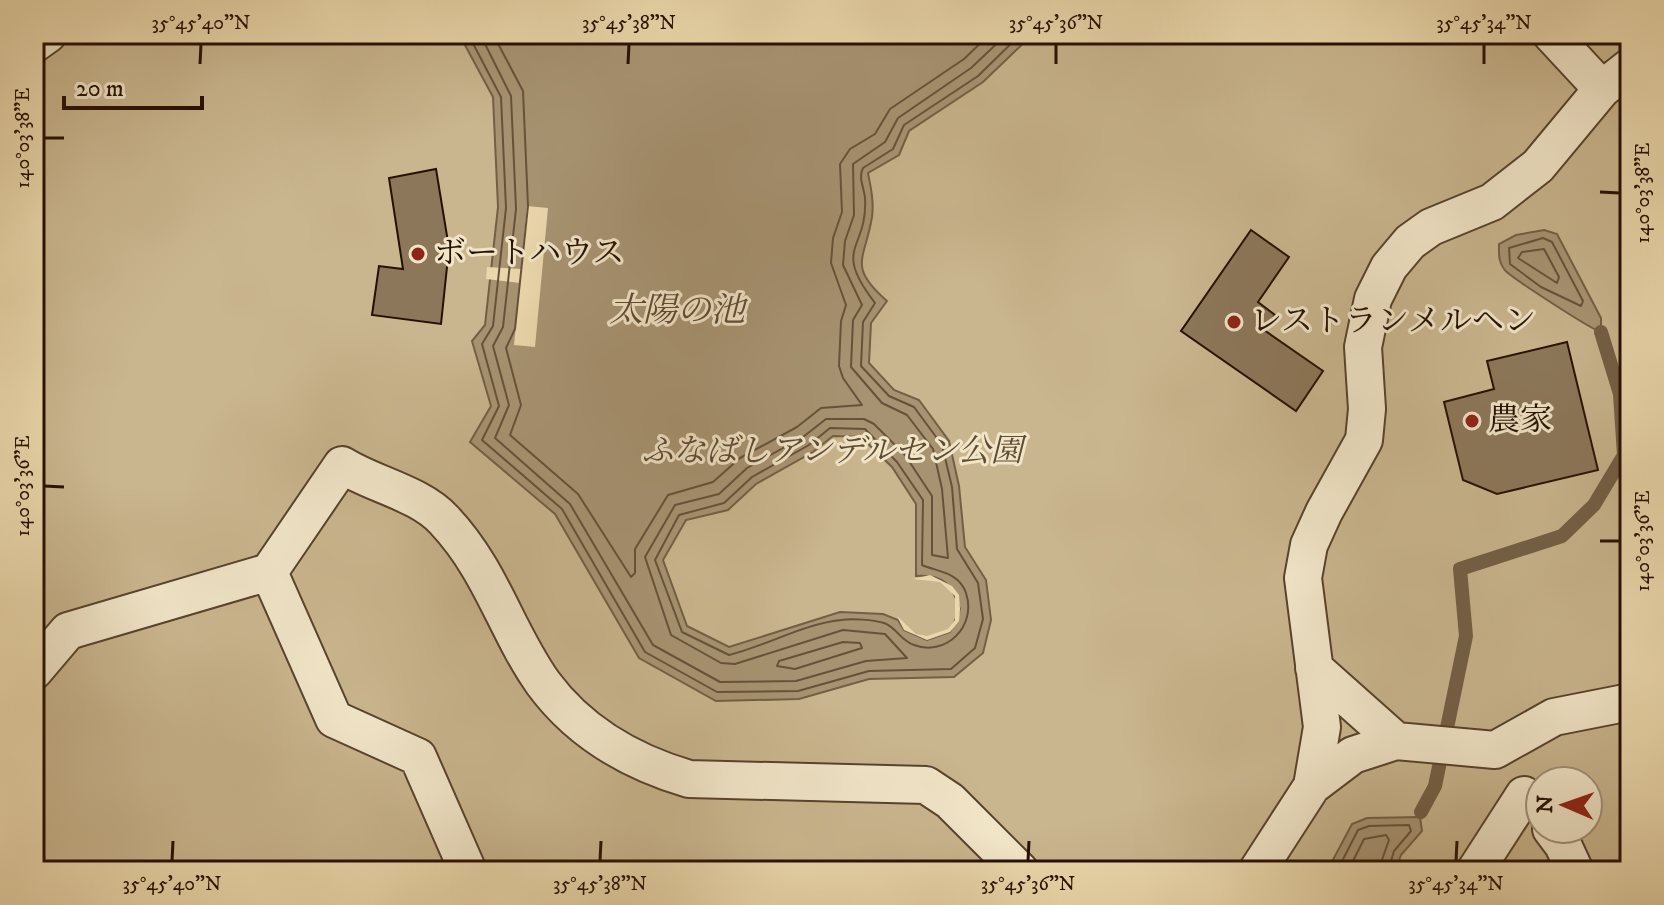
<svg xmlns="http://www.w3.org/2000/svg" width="1664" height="905" viewBox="0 0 1664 905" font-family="'IM FELL DW Pica','Noto Serif JP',serif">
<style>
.green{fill:#c9b58e;stroke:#786248;stroke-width:2;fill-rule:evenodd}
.water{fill:#a79372;stroke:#735f45;stroke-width:2;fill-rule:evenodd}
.pier{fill:#ead7ab}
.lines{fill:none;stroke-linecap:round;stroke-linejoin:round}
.shore{stroke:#66523a;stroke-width:2}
.stream{stroke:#735f45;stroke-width:14}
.building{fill:#8c775a;stroke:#261002;stroke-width:2}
.pedestrian-casing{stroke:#57422c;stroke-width:40}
.pedestrian{stroke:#f1e5c8;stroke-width:36}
.ticks{fill:none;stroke:#261002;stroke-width:3}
.poi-dot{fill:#8f2418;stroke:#f1e5c8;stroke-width:3}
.labels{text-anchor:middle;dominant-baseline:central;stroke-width:6;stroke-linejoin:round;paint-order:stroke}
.poi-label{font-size:32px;fill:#261002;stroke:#f1e5c8;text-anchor:start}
.park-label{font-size:32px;font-style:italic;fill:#5f4a33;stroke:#f1e5c8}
.water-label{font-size:34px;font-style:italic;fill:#604b34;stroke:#f1e5c8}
.neatline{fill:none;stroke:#261002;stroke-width:3}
.ticks-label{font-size:20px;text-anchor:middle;fill:#261002}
</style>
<rect width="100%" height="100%" fill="#ead7ab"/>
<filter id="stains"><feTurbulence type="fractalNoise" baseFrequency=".0025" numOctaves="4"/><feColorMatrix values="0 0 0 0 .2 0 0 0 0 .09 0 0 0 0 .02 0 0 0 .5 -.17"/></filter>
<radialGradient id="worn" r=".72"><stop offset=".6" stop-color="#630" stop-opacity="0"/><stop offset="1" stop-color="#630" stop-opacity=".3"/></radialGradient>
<path class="green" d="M34,34H1630V871H34ZM1540,781H1588V829H1540Z"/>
<path class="water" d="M459,34H1033L983,82L909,131L899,155L868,173C871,188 874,202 872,217C865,260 847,266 887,301L871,323L869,363L894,390L919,400L949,441L959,486L965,547L986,580L991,620L983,653L954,677L869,679L799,699L716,701L639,658L555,514L470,442L491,406L472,341L485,325L498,207L493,97ZM833,436L861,437L892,467L916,504V576C944,574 952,585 960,609L950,632L927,640L904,630L898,620L883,614L840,612L729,647L687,626L663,560L686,520L728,510L756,484L813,452Z
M1544,230L1557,234L1601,318V332C1594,331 1508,276 1504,269C1498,261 1499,253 1499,244L1516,235Z
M1420,817L1422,831L1401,855L1395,871H1327L1352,824L1367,818Z"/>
<path class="pier" d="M527,206L548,208L535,347L514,345L520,283L486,279L487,267L521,269Z
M930,575L952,586L959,595L960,609L959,621L950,632L927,640L904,630L897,616L916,634L927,636L948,629L955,620V596L940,582L913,579Z"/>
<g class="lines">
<path class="shore" d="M468,34L501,97L506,208L493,326L482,344L499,406L482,440L562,509L645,652L717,692L798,691L869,671L951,669L975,648L983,619L978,583L957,549L952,487L942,445L914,407L889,396L861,366L863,322L875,303C831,246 868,251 865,198C864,187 858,178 863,168L893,149L904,125L978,76L1021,34
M480,34L511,96L516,209L503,327L493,346L509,405L495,438L570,504L653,645L720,682L796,681L866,661L907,658L885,634L843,630L735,664L721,663L671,635L645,557L675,505L719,494L747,468L803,437L826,419H864L874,424L905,455L932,496V555L948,558L942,489L933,449L907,415L882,403L851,367L853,320L862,305L843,265L845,241L854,215L853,164L885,142L898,118L971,68L1007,34
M493,34L523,91L528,206L515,329L506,348L521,405L510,435L578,494L631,577L635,573V549L668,495L713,482L740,458L797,427L821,408L862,405L843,378L839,366L841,321L846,305L831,263L833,238L842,212L840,164L850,149L875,134L890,109L964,59L990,34
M1543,238L1552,242L1583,301L1581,306L1541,287L1510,264L1509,248Z
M1544,249L1559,277L1557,283L1518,258L1522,252Z
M830,428L865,429L897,462L923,500L922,565C938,572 959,572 966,593C977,626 946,657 914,645C901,641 896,627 884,623C873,620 853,618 841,620C803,624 766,646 729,655L682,632L655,560L679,515L724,503L752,477L809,445Z
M843,642L860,643L862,648L795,669L777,666L779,661Z
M1337,871L1358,830L1369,826L1409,825L1411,831L1394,851L1388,871
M1348,871L1364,839L1386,835L1389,840L1378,871"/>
<path class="stream" d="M1421,812L1435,786L1466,636L1460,569L1562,536L1594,505L1624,455L1620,394L1601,332"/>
</g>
<path class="building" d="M436,169L449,248L441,324L372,315L379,266L403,269L389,178Z
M1251,230L1289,257L1258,302L1275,315L1264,330L1323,371L1296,411L1181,331Z
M1567,342L1598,470L1497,494L1463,480L1444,402L1494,389L1487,361Z"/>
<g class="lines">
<g class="pedestrian-casing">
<path id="pedestrian" d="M1551,34L1602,89
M34,44L48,34
M1314,668L1396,741
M34,671L68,631L269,572
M1312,786L1322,727L1303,578L1309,545L1324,512L1364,440L1367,409L1363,347L1373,299L1389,267L1410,242L1431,227L1492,202L1538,166L1602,89L1630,67
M1551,829L1563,845L1575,871
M468,871L418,757L334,719L269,572L342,465C374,485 419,493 444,520C492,571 506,631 543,683C579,732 631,762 689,779L926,785L950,801L1020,871
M1257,871L1312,786L1353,755L1396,741L1495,750L1554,717L1630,702
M1475,871L1524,795"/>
</g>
<use href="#pedestrian" class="pedestrian"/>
</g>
<path class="ticks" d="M200,64L201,44M628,64L629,44M1056,64V44M1484,64V44M44,138H64M1600,192L1620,193M44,486L64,487M1600,541H1620M172,861L173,841M600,861L601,841M1028,861L1029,841M1456,861L1457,841"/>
<g class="poi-dot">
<circle cx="418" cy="254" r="8"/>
<circle cx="1234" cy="322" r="8"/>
<circle cx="1472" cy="421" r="8"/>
</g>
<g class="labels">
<g class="poi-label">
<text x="434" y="254">ボートハウス</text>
<text x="1250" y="322">レストランメルヘン</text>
<text x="1488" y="421">農家</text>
</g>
<g class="park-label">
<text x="832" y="452">ふなばしアンデルセン公園</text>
</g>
<g class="water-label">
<text x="677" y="311">太陽の池</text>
</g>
</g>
<rect width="1664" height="905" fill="none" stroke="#ead7ab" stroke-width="88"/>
<g transform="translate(1564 805) rotate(272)"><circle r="38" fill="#f1e5c8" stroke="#a09079" stroke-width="2"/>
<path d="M0-6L14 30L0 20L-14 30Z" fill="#8f2418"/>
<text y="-12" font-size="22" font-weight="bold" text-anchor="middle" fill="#261002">N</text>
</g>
<path d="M64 96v12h138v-12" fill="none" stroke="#261002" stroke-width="4"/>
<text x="76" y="96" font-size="24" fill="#261002" stroke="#f1e5c8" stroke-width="6" paint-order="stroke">20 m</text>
<rect x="44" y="44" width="1576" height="817" class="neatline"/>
<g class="ticks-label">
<text x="201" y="29">35°45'40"N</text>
<text x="629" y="29">35°45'38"N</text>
<text x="1056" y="29">35°45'36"N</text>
<text x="1484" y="29">35°45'34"N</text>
<text transform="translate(22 138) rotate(-90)" y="7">140°03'38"E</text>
<text transform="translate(1642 193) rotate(-90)" y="7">140°03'38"E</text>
<text transform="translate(22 486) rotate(-90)" y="7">140°03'36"E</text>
<text transform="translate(1642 541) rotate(-90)" y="7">140°03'36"E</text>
<text x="172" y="890">35°45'40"N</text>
<text x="600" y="890">35°45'38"N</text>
<text x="1028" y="890">35°45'36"N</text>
<text x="1456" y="890">35°45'34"N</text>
</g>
<rect width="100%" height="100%" filter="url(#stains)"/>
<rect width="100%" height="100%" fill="url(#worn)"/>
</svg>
